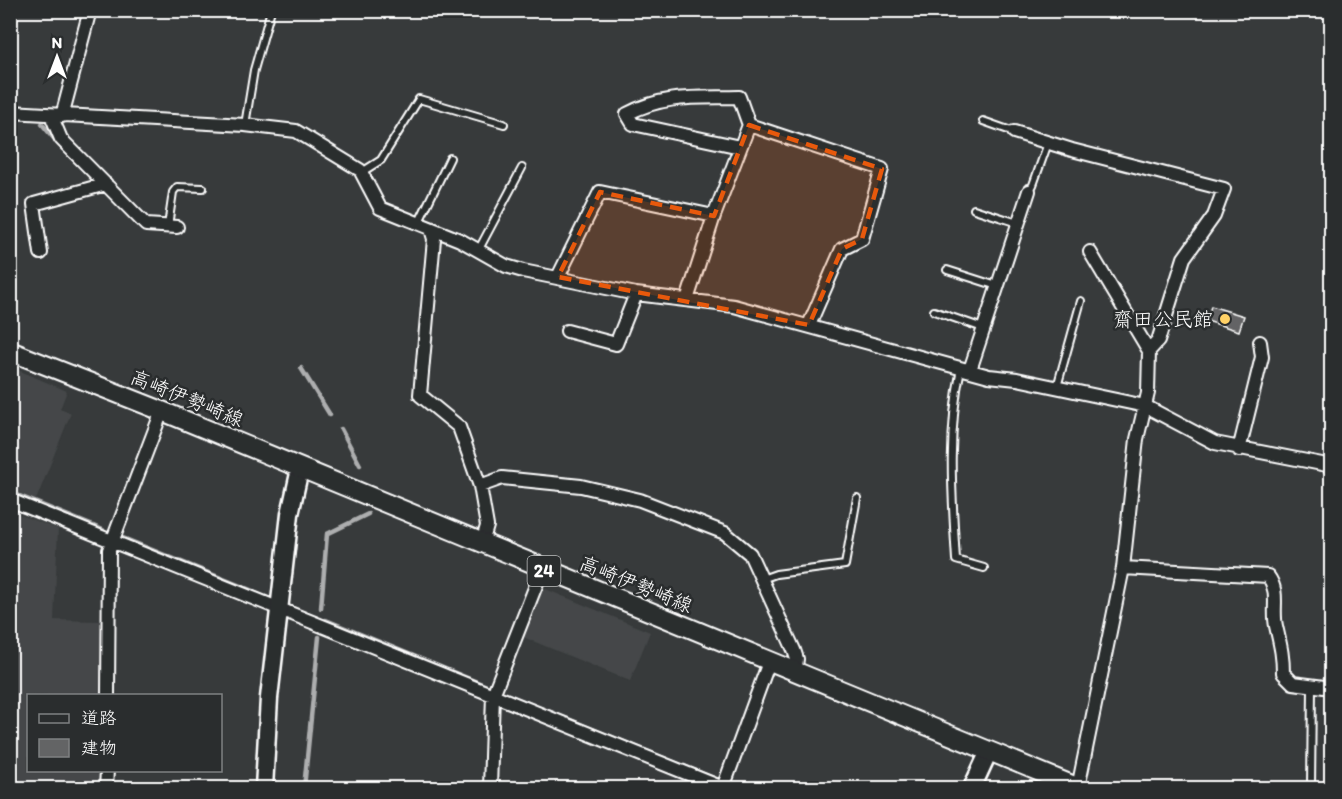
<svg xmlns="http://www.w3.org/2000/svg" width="1342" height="799" viewBox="0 0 1342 799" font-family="Itim,'Klee One',sans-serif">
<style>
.built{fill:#444748}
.water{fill:#767879;stroke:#adaeaf;stroke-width:1.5}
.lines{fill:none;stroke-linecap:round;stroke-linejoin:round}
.stream{stroke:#adaeaf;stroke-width:4.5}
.building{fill:#636465;stroke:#fff;stroke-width:1.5}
.lane-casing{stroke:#fff;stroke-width:10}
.street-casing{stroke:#fff;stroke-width:16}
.secondary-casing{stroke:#fff;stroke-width:21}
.primary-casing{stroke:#fff;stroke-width:22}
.lane{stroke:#2a2d2e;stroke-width:6}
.street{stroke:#2a2d2e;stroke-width:12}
.secondary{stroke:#2a2d2e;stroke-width:16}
.primary{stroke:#2a2d2e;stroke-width:18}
.marked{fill:#e8590c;fill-opacity:0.2;stroke:#e8590c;stroke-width:4.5;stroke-dasharray:12 8;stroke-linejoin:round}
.poi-dot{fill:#ffd166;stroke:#2a2d2e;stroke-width:2}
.labels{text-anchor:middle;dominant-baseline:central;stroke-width:5;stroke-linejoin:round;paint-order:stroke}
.shield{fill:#2a2d2e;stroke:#bfc0c0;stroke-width:1.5}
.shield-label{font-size:18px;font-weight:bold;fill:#fff}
.poi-label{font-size:20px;fill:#fff;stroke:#2a2d2e;text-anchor:end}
.street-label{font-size:20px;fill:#fff;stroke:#2a2d2e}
</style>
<rect width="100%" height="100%" fill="#373a3b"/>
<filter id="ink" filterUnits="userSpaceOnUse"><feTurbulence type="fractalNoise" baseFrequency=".0167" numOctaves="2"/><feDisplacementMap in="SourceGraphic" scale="12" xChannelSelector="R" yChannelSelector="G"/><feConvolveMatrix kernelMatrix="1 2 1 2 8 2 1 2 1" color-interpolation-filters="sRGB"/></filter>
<g filter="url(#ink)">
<path class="built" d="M11,367L67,391L60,409L71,413L36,500L11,489Z
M10,511L58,529L54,620L101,621L100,695L28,696V770L100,771V788H11Z
M543,588L650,632L630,681L523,637Z"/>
<path class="water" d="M927,11H1023L1001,15Z"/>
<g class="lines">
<path class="stream" d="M42,124L61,147
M301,368L330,415
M341,429L360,465
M10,492L103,530
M123,538L253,591
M321,608L327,534L368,514
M326,620L487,686
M504,693L716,779
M736,786L739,788
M304,788L319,637"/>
</g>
<path class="building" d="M1211,306L1244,316L1239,331L1207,321Z"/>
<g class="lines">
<g class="lane-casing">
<path id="lane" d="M983,121L1014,132
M245,125L254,70L271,10
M362,172L381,160L419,99L504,124
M1029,191L1033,185L1048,143
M974,209L1018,223
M418,224L450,158
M168,226L173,192L177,187L203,188
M478,251L522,168
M947,270L997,286
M934,311L983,328
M961,368C947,433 952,495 956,560L984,568
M1057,387L1081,301
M762,579L776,574L845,565L857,498
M1311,788L1312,687"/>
</g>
<g class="street-casing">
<path id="street" d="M10,112L245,125L296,131L360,170L380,208L460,240L506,266L523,271L636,294L734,306L989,376L1017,379L1145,406L1215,443L1332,466
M51,115L61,139L146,225L177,227
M62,116L90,10
M1014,132L1072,150L1224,189L1214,216L1184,258L1158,341L1149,351L1148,393L1137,439L1123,568L1078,788
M740,147L633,124L627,114C665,94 697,98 739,97L749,125
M431,229L434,239L420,395L459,427L480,486L487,526L482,543
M1090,252L1149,351
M41,253L34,204L106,184
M558,277L600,192L714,216
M687,300L714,216L749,125L882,169L862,239L842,249L809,325
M567,331L616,344L636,294
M970,370L1029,191
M1239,450L1262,357L1260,342
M480,486L502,478L581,486L640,500L725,533L750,554L794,650L797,659L795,672
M10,500L723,788
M1123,568L1268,576C1280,592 1272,608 1276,626C1280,644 1283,654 1283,673L1293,683L1332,688
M108,696L109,550L162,411
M106,788L107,770
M490,788L493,695L542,570
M723,788L769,662"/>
</g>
<g class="secondary-casing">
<path id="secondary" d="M264,788L269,698L290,514L300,469
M972,788L989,751"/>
</g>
<g class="primary-casing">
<path id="primary" d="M10,351L162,411L1079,788"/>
</g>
<use href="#lane" class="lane"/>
<use href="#street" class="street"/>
<use href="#secondary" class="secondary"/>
<use href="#primary" class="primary"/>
</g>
</g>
<path class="marked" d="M749,125L882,169L862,239L842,249L809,325L558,277L600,192L714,216Z"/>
<circle class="poi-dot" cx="1225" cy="319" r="6"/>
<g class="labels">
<rect class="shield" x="527.5" y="556" width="33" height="30" rx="4.5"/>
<g class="shield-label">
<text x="544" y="571">24</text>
</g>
<g class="poi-label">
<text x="1213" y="319">齋田公民館</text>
</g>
<g class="street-label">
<text transform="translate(187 398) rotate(22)">高崎伊勢崎線</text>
<text transform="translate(636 584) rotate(22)">高崎伊勢崎線</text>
</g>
</g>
<rect width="1342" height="799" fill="none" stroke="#2a2d2e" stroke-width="36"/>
<rect x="18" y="18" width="1306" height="763" fill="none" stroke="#fff" stroke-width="2" filter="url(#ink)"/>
<rect x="27" y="694" width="195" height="78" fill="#2a2d2e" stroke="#7f8182" stroke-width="1.5"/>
<rect x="39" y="714" width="30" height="9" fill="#2a2d2e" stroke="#7f8182" stroke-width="1.5"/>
<text x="81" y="724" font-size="18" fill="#ffffff">道路</text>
<rect x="39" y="739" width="30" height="18" fill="#636465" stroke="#7f8182" stroke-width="1.5"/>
<text x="81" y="754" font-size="18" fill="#ffffff">建物</text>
<g transform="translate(57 57)" stroke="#2a2d2e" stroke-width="4.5" paint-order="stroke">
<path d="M0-4.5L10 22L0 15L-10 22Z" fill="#ffffff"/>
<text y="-9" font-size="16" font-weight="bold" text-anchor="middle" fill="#ffffff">N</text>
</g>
</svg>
